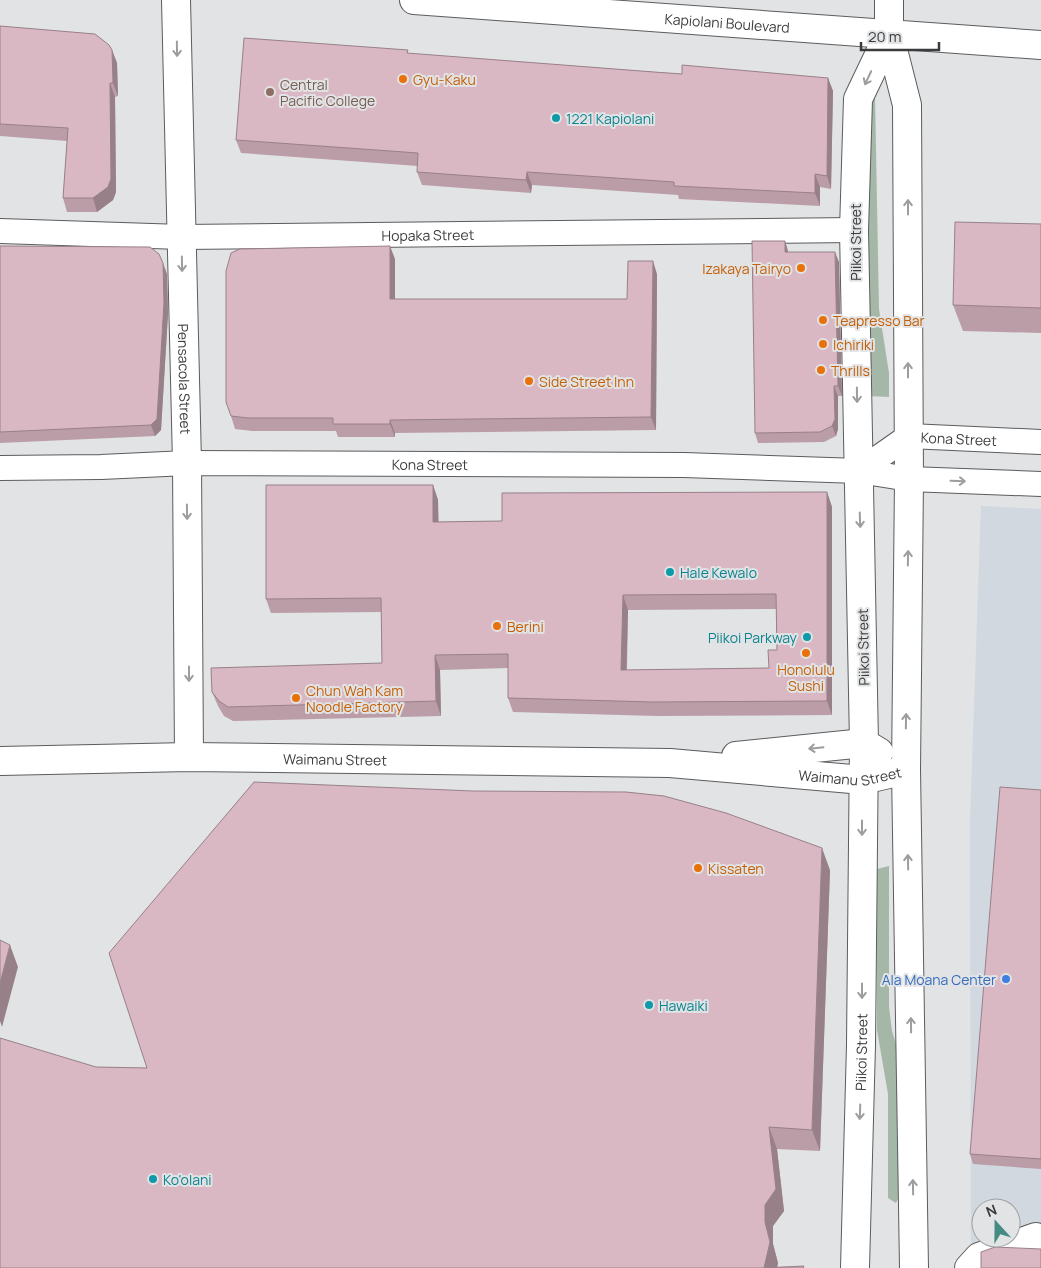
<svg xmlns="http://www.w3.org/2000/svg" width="1041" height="1268" viewBox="0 0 1041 1268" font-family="Manrope,sans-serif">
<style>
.built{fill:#d1d8e0;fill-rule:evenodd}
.green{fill:#a5b8a7}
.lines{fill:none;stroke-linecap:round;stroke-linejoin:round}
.minor-casing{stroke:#5b5c5e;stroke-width:26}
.tertiary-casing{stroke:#5b5c5e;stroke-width:30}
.secondary-casing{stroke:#5b5c5e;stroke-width:30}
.primary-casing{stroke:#5b5c5e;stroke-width:30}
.minor{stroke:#fff;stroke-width:24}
.tertiary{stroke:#fff;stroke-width:28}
.secondary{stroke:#fff;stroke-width:28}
.primary{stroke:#fff;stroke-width:28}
.wall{fill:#bb9da8;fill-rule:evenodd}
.shaded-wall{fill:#988088}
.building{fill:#d9b7c3;stroke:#988088;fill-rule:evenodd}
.oneway{stroke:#9c9d9e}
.food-dot{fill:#e8710a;stroke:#e1e3e5;stroke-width:2}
.education-dot{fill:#8d6e63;stroke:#e1e3e5;stroke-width:2}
.culture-dot{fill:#0f9aa8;stroke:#e1e3e5;stroke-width:2}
.shop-dot{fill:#3f7fe0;stroke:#e1e3e5;stroke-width:2}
.labels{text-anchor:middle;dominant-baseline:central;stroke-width:4;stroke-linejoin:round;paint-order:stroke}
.street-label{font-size:14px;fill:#3a3b3c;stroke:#e1e3e5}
.food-label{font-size:14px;fill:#c56008;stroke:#e1e3e5;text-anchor:start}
.education-label{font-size:14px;fill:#785e54;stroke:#e1e3e5;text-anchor:start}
.culture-label{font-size:14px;fill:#0d838f;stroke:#e1e3e5;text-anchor:start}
.shop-label{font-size:14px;fill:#366cbe;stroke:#e1e3e5;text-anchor:end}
</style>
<rect width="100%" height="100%" fill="#e1e3e5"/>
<path class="built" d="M981,506L1041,509V1268H971L970,821ZM981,1208H1011V1238H981Z"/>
<path class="green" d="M875,96L879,309L889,373V397L867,396L869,98Z
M889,866V1007L892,1031L900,1057L899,1197L896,1203L888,1198V1094L877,1030V869Z"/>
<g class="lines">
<g class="minor-casing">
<g id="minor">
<path id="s1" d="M0,231L182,237L854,230"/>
<path id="s2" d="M0,468L101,467L187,463L684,465L859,471L909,479L1041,484"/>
<path id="s3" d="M859,471L909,436L1041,442"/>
</g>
</g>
<g class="tertiary-casing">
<g id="tertiary">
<path id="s4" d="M176,0L187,463L189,757"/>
<path d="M889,34L907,105L909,479L906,770L914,1268"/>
<path d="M736,756L864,743L879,752"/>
<path id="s5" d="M0,761L189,757L670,763L863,780L906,770"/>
<path id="s6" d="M855,1268L861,1045L864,743L854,230L858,99L889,34"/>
<path d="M969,1268L979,1257L1036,1237"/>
</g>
</g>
<g class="secondary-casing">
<path id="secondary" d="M889,34V0"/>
</g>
<g class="primary-casing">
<g id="primary">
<path id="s7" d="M414,0L1041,45"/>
</g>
</g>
<use href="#minor" class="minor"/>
<use href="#tertiary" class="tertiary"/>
<use href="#secondary" class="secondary"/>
<use href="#primary" class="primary"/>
</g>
<path class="wall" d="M0,26L112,50L117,63L118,96L115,97L116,192L113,200L97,212H67L63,198L67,141L0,136Z
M409,54L682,74L828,78L833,91L831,189L820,187V206L679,199L678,195L532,185L531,193L422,185L417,172L418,166L241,153L236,140Z
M1041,224V333L963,331L953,305Z
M785,241L788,252L839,262L842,396H838V429L836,436L824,442L758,443L755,433Z
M0,246L167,274L168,314L161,430L155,436L0,443Z
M395,259V299H627L657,274L656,430L395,433V437H338L336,431H252L235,429L231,416Z
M433,485L438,500V522L502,521L827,492L832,507V715L657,716L513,712L508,698V668L440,670L441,716L233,721L224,716L218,706L212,692L382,663L381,612L271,613L266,599ZM776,609L777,650L769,668L627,670L628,610Z
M1041,790V1169L973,1164L970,1154Z
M830,870L820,1151L777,1149L784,1211L773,1226V1244L778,1263L777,1267L804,1266V1268H0L96,1067L147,1068Z"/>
<path class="shaded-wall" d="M112,50L117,63L118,96L113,83Z
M828,78L833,91L831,189L827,176Z
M110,83L115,97L116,192L113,200L97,212L93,198Z
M527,172L532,185L531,193L526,180Z
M815,174L820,187V206L815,193Z
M785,241L788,251V262L785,252Z
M390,246L395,259V312L390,299Z
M835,252L839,262L842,396L838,386Z
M653,261L657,274L656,430L651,417Z
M163,263L167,274L168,314L161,430L155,436L151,425Z
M834,386L838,396V429L836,436L832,426Z
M390,420L395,433V437L390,424Z
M433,485L438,500L439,536L433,522Z
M827,492L832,507V715L827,701Z
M623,595L628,610L626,684L621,670Z
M435,655L440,670L441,716L436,701Z
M822,848L830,870L820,1151L812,1130Z
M10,945L18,967L2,1027L0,1021V983Z
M769,1127L777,1149L784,1211L773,1226V1244L778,1263L777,1268H765V1205Z"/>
<path class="building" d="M0,26L95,34L109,45L112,50L113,83H110L111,179L108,187L93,198H63L68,128L0,124Z
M244,38L408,50L407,53L654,72L682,74V65L828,78L827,176L815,174V193L674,186V182L527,172L526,180L417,172L418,153L236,140Z
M955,222L1041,224V308L953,305Z
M752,241H785V252H835L838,386H834L835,419L832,426L820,432L755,433Z
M0,246L150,247L159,254L163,263L164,303L157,419L151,425L0,432Z
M390,246V299H627L628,261H653L651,417L390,420V424H333V418H248L231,416L226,402V271L231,253L240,249Z
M266,485H433V522L502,521V493L827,492V701L652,702L508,698V654L435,655L436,701L228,707L219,701L212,692L211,668L382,663L381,598L266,599ZM776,594L777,650H768L769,668L621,670L623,595Z
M254,782L473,791L626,792L664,796L726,813L822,848L812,1130L769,1127L776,1189L765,1205V1222L770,1242L764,1268L804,1266L803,1268H0V1038L96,1067L147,1068L109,953Z
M1000,787L1041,790V1159L970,1154Z
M0,940L10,945L0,983Z
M995,1247L1041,1249V1268H981V1252Z"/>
<defs><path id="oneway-shaft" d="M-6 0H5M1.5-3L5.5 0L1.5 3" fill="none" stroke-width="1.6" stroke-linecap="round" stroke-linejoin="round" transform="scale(1.25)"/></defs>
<g class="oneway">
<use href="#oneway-shaft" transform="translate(177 49) rotate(89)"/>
<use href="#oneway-shaft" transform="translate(868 78) rotate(115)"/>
<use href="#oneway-shaft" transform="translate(908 207) rotate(-90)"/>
<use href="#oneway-shaft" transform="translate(182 264) rotate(89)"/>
<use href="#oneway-shaft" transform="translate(908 370) rotate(-90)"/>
<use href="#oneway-shaft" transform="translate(857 395) rotate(89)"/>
<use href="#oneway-shaft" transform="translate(958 481) rotate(2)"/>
<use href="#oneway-shaft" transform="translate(187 512) rotate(89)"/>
<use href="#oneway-shaft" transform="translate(860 520) rotate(88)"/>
<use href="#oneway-shaft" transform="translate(908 558) rotate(-89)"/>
<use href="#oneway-shaft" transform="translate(189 674) rotate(90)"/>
<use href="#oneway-shaft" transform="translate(906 721) rotate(-89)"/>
<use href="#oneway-shaft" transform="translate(816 748) rotate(174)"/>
<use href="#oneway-shaft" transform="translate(862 828) rotate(90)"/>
<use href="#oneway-shaft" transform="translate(908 862) rotate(-91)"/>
<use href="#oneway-shaft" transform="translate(862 991) rotate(90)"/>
<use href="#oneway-shaft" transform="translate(911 1025) rotate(-91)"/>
<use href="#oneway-shaft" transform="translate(860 1112) rotate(92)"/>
<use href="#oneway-shaft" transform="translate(913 1187) rotate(-91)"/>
</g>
<g class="food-dot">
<circle cx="403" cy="79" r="5"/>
<circle cx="801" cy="268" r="5"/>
<circle cx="823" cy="320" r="5"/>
<circle cx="823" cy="344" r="5"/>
<circle cx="821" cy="370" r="5"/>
<circle cx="529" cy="381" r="5"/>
<circle cx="497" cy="626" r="5"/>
<circle cx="806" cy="653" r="5"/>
<circle cx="296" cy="698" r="5"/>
<circle cx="698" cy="868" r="5"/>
</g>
<circle class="education-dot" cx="270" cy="92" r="5"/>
<g class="culture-dot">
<circle cx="556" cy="118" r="5"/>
<circle cx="670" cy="572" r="5"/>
<circle cx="807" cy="637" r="5"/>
<circle cx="649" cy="1005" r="5"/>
<circle cx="153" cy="1179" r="5"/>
</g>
<circle class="shop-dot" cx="1006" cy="979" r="5"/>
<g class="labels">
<g class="street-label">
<text stroke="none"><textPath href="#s7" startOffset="314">Kapiolani Boulevard</textPath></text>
<text stroke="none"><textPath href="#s1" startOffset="428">Hopaka Street</textPath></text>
<text transform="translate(855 242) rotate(-90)">Piikoi Street</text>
<text stroke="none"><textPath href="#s4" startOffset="379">Pensacola Street</textPath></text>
<text stroke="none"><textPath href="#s3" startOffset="111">Kona Street</textPath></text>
<text stroke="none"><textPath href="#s2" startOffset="430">Kona Street</textPath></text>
<text transform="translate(863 647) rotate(-91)">Piikoi Street</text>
<text stroke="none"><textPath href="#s5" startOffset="335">Waimanu Street</textPath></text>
<text stroke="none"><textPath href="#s5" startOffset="851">Waimanu Street</textPath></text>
<text stroke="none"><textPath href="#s6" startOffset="216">Piikoi Street</textPath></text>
</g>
<g class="food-label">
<text x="413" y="79">Gyu-Kaku</text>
<text x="791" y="268" text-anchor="end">Izakaya Tairyo</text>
<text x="833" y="320">Teapresso Bar</text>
<text x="833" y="344">Ichiriki</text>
<text x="831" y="370">Thrills</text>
<text x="539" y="381">Side Street Inn</text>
<text x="507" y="626">Berini</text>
<text x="806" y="669" text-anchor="middle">Honolulu<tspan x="806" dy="16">Sushi</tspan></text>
<text x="306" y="690">Chun Wah Kam<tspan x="306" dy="16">Noodle Factory</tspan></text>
<text x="708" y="868">Kissaten</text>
</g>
<g class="education-label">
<text x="280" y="84">Central<tspan x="280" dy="16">Pacific College</tspan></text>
</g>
<g class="culture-label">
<text x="566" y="118">1221 Kapiolani</text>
<text x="680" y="572">Hale Kewalo</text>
<text x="797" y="637" text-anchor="end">Piikoi Parkway</text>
<text x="659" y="1005">Hawaiki</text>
<text x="163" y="1179">Ko'olani</text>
</g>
<g class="shop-label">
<text x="996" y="979">Ala Moana Center</text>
</g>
</g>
<g transform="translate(996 1223) rotate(339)"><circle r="24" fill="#e1e3e5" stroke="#9ea0a1"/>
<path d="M0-4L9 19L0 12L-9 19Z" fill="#458b84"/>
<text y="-8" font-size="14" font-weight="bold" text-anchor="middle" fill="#3a3b3c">N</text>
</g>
<path d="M861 42v8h78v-8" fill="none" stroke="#3a3b3c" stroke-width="2.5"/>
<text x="868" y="42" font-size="15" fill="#3a3b3c" stroke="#e1e3e5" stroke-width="4" paint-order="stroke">20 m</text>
</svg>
